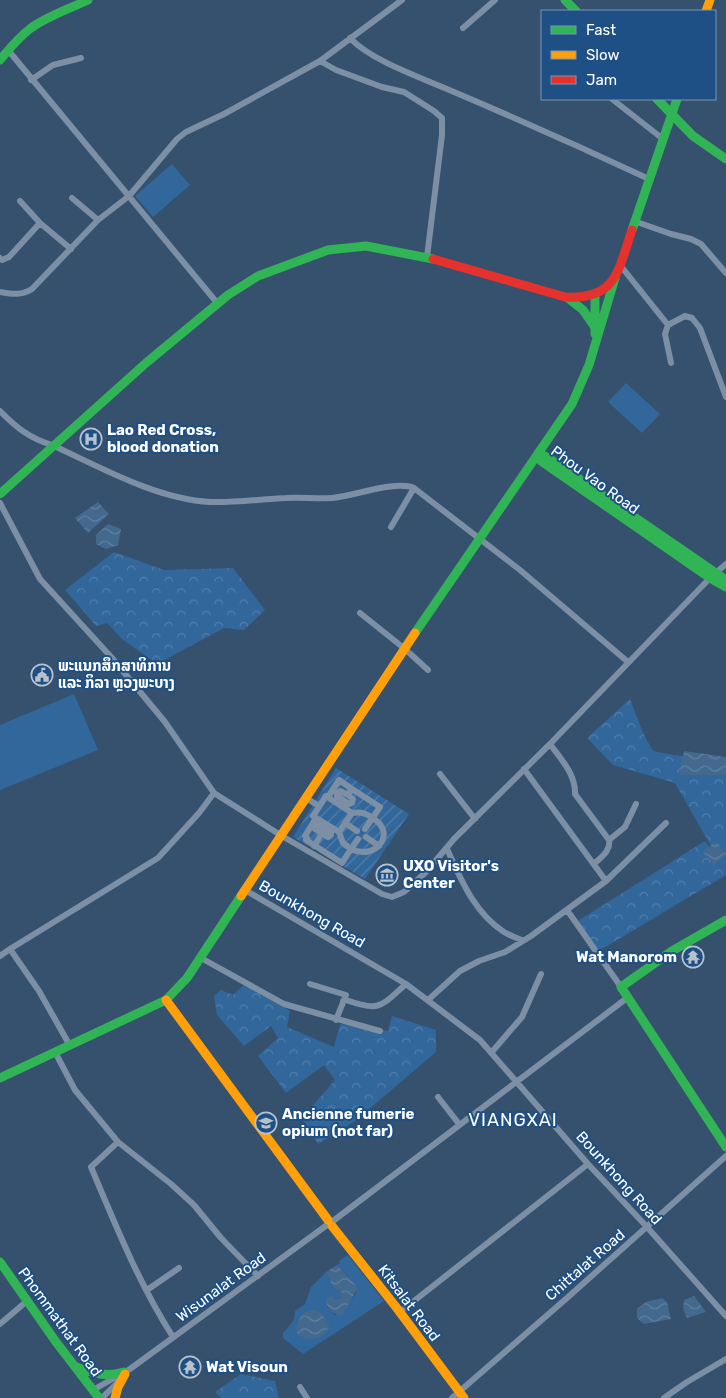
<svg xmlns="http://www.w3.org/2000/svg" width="726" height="1398" viewBox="0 0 726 1398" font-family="Rubik,'Noto Sans Lao',sans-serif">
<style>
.forest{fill:url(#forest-crowns)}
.park{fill:#32679c}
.garden{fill:url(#garden-furrows)}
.water{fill:url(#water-waves)}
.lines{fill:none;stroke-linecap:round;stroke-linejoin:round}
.street{stroke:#7c8fa4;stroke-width:6}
.fast{stroke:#30b455;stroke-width:9}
.slow{stroke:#ff9f0a;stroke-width:9}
.jam{stroke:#e5322d;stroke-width:9}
.labels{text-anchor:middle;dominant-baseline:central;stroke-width:4;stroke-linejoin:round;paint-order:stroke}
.poi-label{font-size:15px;font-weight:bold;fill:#fff;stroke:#1e5085;text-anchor:start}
.street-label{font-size:15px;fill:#fff;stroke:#1e5085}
.quarter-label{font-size:18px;letter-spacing:1px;fill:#fff;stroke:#1e5085}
</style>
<defs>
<pattern id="forest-crowns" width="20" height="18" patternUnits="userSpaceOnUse" patternTransform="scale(1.25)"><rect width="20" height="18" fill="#32679c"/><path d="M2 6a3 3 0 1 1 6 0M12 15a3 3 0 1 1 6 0" fill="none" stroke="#517eab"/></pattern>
<pattern id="garden-furrows" width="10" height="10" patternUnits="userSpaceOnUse" patternTransform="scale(1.25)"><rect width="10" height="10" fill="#32679c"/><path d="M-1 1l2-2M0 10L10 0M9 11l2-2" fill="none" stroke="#517eab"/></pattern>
<pattern id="water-waves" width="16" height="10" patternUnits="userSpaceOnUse" patternTransform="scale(1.25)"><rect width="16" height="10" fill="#44698e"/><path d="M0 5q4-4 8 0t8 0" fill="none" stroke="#60809f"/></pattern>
</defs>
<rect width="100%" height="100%" fill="#35516e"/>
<path class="forest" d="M114,552L164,570L233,568L265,610L244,630L224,628L157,664L122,639L107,623L96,626L65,590Z
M630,699L643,733L653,751L674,755L726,761V875L597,952L576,922L705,841L720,862L675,783L613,765L587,738Z
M245,984L290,1011L287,1027L334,1047L340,1024L388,1031L392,1016L436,1030V1052L355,1121L318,1144L302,1118L335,1080L324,1065L286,1093L258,1056L278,1038L271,1026L244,1046L217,1015L214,996L221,990L233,995Z
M241,1374L275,1381L279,1398H221L215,1392Z"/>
<path class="park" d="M172,164L190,185L153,217L135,196Z
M626,383L660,414L642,433L608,402Z
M74,694L98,750L0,790V725Z
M348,1255L384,1301L303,1354L283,1338V1333C290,1325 295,1322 295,1311L305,1304L311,1287L326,1272L334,1289L341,1291L342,1295L341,1298L333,1299L327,1307L335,1315C364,1290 362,1290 337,1265L340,1263L339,1261Z"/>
<path class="garden" d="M336,768L409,814L365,879L293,837Z"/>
<path class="water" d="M98,502L109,514L88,533L75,518Z
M108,524L121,529L118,545L106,549L96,544V535Z
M684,751L726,757V775H679Z
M716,841L726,853V855L714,865L703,852Z
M337,1265L356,1285L357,1289L345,1311L341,1315C333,1315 324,1307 327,1298L332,1296L334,1299L341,1298L342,1295L341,1291L334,1289L326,1272Z
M694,1296L706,1312L687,1318L683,1309L684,1300Z
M662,1298L667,1302L671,1319L644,1324L637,1318V1309L646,1302Z
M313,1310C321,1311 325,1318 329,1325C325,1341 311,1341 298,1335L296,1329C298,1319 303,1311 313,1310Z"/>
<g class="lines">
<path class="street" d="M463,28L495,0
M350,38C371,61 425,79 454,92C520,120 585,149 649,179
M8,50L218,304
M320,61L336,70L382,87L404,92L434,111L442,118V135L427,257
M31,80L53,65L81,58
M612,99L663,139
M72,198L98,220
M20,201L40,223L71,249
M634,221L671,234L691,239L701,244L726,273
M0,258L2,260L9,257L40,223
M620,265L668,325L665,334L671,363
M0,292C12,294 21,296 32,289L98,220L129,196L177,139L186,132L224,114L320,61L402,0
M668,325L685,316L692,318L700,328L726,397
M0,411C17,428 29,438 52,445C100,467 156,499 210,502C235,503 261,499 286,498C301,497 317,499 332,498C355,496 395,480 414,488L520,570L628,662
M0,503L40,579L112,658L165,722L214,793L282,836L382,894L392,897L404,892L426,872L454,839L550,744L710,578L726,564
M391,527L414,488
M360,613L405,649L428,670
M550,744C561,759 576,775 575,794L609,840C611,851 601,857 594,864
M524,769L606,881
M440,774L475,819
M352,789L380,807L365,829
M328,797L339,780L352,789L348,795L353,799L352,803L349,804L337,796V793L340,791L348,795
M306,798L319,806
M316,818L305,836L307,838L306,840L342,863L351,849L343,843L339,832L352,813C362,811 367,814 374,819C397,834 375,861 351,849L358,839
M345,823L357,831
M339,832L313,816L326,796L352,813
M366,837L379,846
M609,840L625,827L636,804
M314,846L322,833L315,829L316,826L319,824L331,832V835L328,837L322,833
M447,849C461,879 474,913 504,932C509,935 516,938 522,940
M245,890L406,984L480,1040L588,1164L647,1227L726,1316
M567,910L621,987
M10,949L158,858L199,813L214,793
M0,956L10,949L39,991L69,1044
M201,958L284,1004L380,1031
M310,984L346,995L336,1020
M428,1000L460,971L479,961L505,952L531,936L606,881L666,823
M343,1001L346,1000C380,1012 380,1007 406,984
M55,1052L75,1090L118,1142L171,1184L194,1205L221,1238L258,1276
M491,1053L522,1017L541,974
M438,1097L459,1124
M118,1142L91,1167C116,1226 139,1284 173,1337
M333,1221L627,998
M147,1290L179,1268
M400,1312L588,1164
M0,1324L27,1301
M300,1387L307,1398
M93,1390L130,1369L327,1225
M102,1398L119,1381
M452,1398L567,1298L726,1156
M664,1398L687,1382L726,1359"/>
<path class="fast" d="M565,0L576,11
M0,60C9,49 19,37 31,28C48,16 69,9 88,0
M657,99L693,136L726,159
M632,230L677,99
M595,295V334
M568,298L583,310L594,326
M0,494L146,363L228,295L258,276L328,250L366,246L433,259
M726,580L547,457L538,453L541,461L710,578L726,587
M415,633L572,404L589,365L615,278
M726,920L672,951L621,987L726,1147
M0,1078L166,1000L187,978L241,896
M0,1262L56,1342L99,1398
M77,1367C93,1374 107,1377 124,1372"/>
<path class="slow" d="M706,11L710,0
M241,896L415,633
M166,1000L328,1220
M332,1226L396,1307L464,1398
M115,1398L118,1387L125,1374"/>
<path class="jam" d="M433,259L565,297C617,300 618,270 632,230"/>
</g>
<defs>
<g id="hospital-ring" transform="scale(1.125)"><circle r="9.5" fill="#1e5085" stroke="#b8c2cc" stroke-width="1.5"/><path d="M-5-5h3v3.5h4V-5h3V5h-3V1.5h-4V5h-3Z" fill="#b8c2cc"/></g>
<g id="civic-ring" transform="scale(1.125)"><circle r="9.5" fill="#1e5085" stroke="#b8c2cc" stroke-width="1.5"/><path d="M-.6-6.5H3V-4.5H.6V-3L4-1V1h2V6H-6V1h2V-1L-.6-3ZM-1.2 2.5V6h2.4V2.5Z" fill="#b8c2cc"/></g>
<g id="museum-ring" transform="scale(1.125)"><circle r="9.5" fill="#1e5085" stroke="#b8c2cc" stroke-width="1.5"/><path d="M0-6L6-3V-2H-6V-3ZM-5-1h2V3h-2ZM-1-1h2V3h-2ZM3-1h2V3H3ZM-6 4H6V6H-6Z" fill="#b8c2cc"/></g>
<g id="temple-ring" transform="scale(1.125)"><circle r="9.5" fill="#1e5085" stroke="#b8c2cc" stroke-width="1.5"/><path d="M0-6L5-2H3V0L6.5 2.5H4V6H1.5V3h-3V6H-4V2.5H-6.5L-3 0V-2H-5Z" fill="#b8c2cc"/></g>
<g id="university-ring" transform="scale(1.125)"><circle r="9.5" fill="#1e5085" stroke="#b8c2cc" stroke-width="1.5"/><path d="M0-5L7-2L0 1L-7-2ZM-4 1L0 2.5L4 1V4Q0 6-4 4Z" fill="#b8c2cc"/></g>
</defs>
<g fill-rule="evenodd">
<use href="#hospital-ring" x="91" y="439"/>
<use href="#civic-ring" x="42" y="675"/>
<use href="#museum-ring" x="387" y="875"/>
<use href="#temple-ring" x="693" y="957"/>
<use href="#university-ring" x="266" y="1123"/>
<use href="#temple-ring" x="190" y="1367"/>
</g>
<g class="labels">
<g class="poi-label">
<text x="107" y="430">Lao Red Cross,<tspan x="107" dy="17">blood donation</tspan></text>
<text x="58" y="666">ພະແນກສຶກສາທິການ<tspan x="58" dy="17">ແລະ ກິລາ ຫຼວງພະບາງ</tspan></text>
<text x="403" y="866">UXO Visitor's<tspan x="403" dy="17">Center</tspan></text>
<text x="677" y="957" text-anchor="end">Wat Manorom</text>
<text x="282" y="1114">Ancienne fumerie<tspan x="282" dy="17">opium (not far)</tspan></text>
<text x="206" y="1367">Wat Visoun</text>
</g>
<g class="street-label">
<text transform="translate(595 480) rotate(36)">Phou Vao Road</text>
<text transform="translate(312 914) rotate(30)">Bounkhong Road</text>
<text transform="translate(619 1178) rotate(48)">Bounkhong Road</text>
<text transform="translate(585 1265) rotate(-41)">Chittalat Road</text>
<text transform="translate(221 1287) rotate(-36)">Wisunalat Road</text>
<text transform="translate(409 1303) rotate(53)">Kitsalat Road</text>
<text transform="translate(60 1322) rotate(54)">Phommathat Road</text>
</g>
<g class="quarter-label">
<text x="513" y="1120">VIANGXAI</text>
</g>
</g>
<rect x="541" y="10" width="175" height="90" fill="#1e5085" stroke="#7896b6"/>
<rect x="551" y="26" width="25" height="8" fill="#30b455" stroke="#7896b6"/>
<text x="586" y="35" font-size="15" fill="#ffffff">Fast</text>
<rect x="551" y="51" width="25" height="8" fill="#ff9f0a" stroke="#7896b6"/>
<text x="586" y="60" font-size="15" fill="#ffffff">Slow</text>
<rect x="551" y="76" width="25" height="8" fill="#e5322d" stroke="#7896b6"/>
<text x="586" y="85" font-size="15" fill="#ffffff">Jam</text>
</svg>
